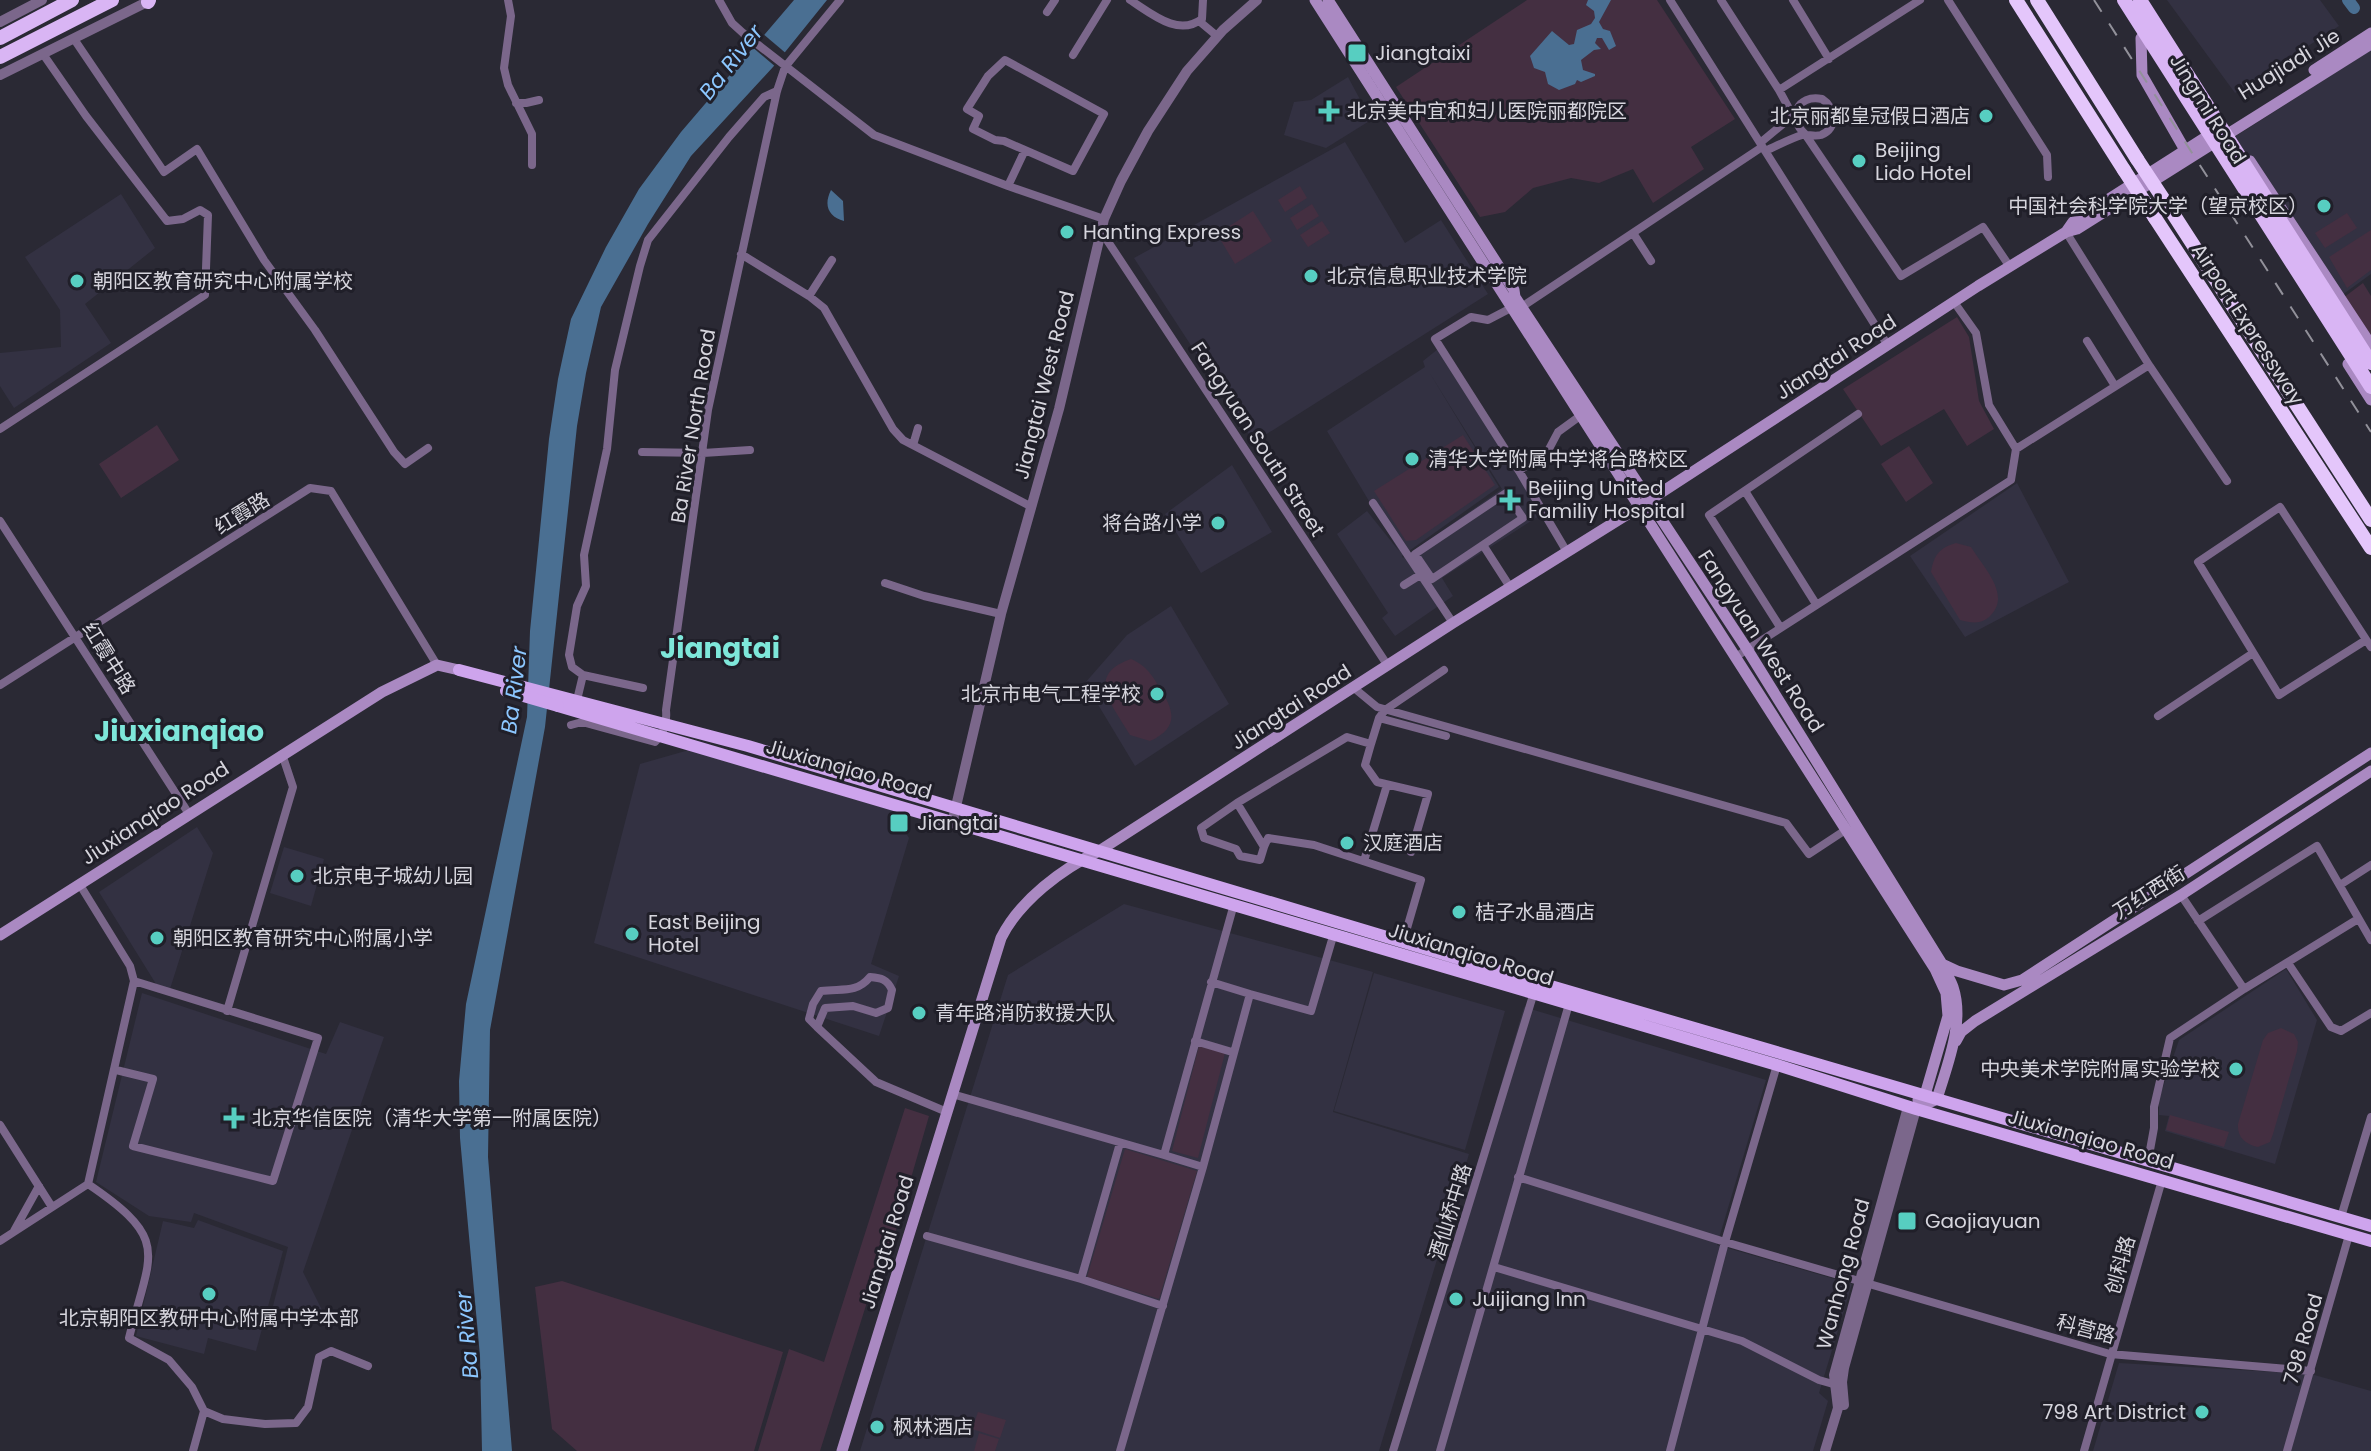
<svg xmlns="http://www.w3.org/2000/svg" width="2371" height="1451" viewBox="0 0 2371 1451" font-family="Poppins,'Noto Sans SC',sans-serif">
<style>
.built{fill:#333142;fill-rule:evenodd}
.green{fill:#442f41}
.water{fill:#4a6f92}
.pier{fill:#2a2934}
.lines{fill:none;stroke-linecap:round;stroke-linejoin:round}
.river{stroke:#4a6f92;stroke-width:12}
.minor{stroke:#7b678b;stroke-width:8}
.tertiary{stroke:#7b678b;stroke-width:10}
.secondary{stroke:#aa89c2;stroke-width:11}
.primary{stroke:#cea4ed;stroke-width:12}
.trunk{stroke:#d9b5f4;stroke-width:14}
.motorway{stroke:#e4c6fb;stroke-width:14}
.rail{stroke:#92919a;stroke-width:2;stroke-dasharray:14 14;stroke-linecap:butt}
.primary-bridge{stroke:#cea4ed;stroke-width:12}
.trunk-bridge{stroke:#d9b5f4;stroke-width:14}
.motorway-bridge{stroke:#e4c6fb;stroke-width:14}
.poi-dot{fill:#57cec1;stroke:#201f29;stroke-width:3}
.labels{text-anchor:middle;dominant-baseline:central;stroke-width:6;stroke-linejoin:round;paint-order:stroke}
.poi-label{font-size:20px;fill:#d6d5dd;stroke:#201f29;text-anchor:start}
.street-label{font-size:20px;fill:#d6d5dd;stroke:#201f29}
.water-label{font-size:22px;font-style:italic;fill:#8cc7ff;stroke:#201f29}
.district-label{font-size:28px;font-weight:bold;fill:#7ee7da;stroke:#201f29}
</style>
<rect width="100%" height="100%" fill="#2a2934"/>
<path class="built" d="M2167,0H2320L2339,26L2235,93Z
M2371,50V274L2338,298L2233,138Z
M1348,77L1371,120L1326,148L1284,135L1294,102L1311,100Z
M1345,142L1405,243L1441,220L1488,294L1254,442L1134,258Z
M121,194L155,248L85,304L111,343L14,408L0,386V353L61,347L60,310L25,257Z
M1438,349L1542,514L1442,578L1453,596L1395,636L1382,618L1388,613L1337,534L1367,511L1399,551L1327,431L1425,367L1423,361ZM1429,372L1502,489L1403,558L1402,556L1499,487Z
M1232,465L1272,532L1201,573L1165,514Z
M2017,483L2069,582L1965,637L1910,556Z
M1171,606L1229,704L1135,766L1085,683L1127,635Z
M689,750L891,810L909,838L871,964L899,976L879,1036L594,943L640,764Z
M197,827L213,853L170,989L156,984L99,892Z
M284,847L324,859L311,906L270,893Z
M1124,904L1373,972L1333,1112L1469,1154L1379,1451H860L1008,975Z
M2286,969L2317,1020L2275,1164L2165,1131L2169,1116L2159,1115V1099L2179,1040Z
M1374,973L1505,1011L1465,1150L1334,1111Z
M142,993L326,1054L340,1022L384,1037L303,1272L324,1314L321,1324L272,1310L288,1247L194,1213L191,1222L149,1216L96,1182Z
M1524,1007L1766,1080L1717,1245L1852,1284L1819,1393L1828,1401L1813,1451H1392Z
M198,1220L283,1251L256,1351L208,1338L204,1354L136,1336L163,1221L194,1228Z
M2119,1363L2311,1374L2371,1391V1451H2093Z"/>
<path class="green" d="M1527,0H1657L1735,119L1691,147L1704,169L1653,203L1633,169L1599,183L1571,178L1533,188L1505,212L1480,217L1396,87Z
M1300,186L1307,198L1285,212L1278,200Z
M1312,204L1319,216L1297,230L1290,218Z
M1253,211L1272,241L1235,264L1217,234Z
M2347,213L2357,228L2325,248L2315,233Z
M1322,221L1330,233L1308,247L1300,235Z
M2371,230V270L2347,288L2329,257Z
M2363,283L2371,296V353L2339,301Z
M1957,317L1969,337L1979,401L1994,429L1967,446L1944,409L1881,446L1843,389Z
M157,425L179,460L121,498L99,464Z
M1463,435L1495,485L1416,540L1406,541L1374,491Z
M1909,446L1933,483L1906,502L1881,464Z
M1956,543L1971,547C1983,567 2011,594 1991,615C1982,625 1972,623 1960,620L1931,572C1934,555 1939,548 1956,543Z
M1131,659C1147,666 1152,675 1161,690C1175,712 1178,728 1150,741L1130,735C1113,706 1084,675 1131,659Z
M2281,1028L2294,1034L2298,1042L2297,1051L2273,1134L2270,1142L2258,1147C2245,1144 2237,1137 2238,1124L2263,1040L2268,1033Z
M1199,1046L1225,1053L1198,1158L1172,1151Z
M905,1108L929,1116L889,1254L880,1261L820,1451H758L789,1349L824,1362Z
M2170,1115L2229,1132L2224,1147L2166,1130Z
M1125,1149L1197,1171L1159,1299L1087,1277Z
M562,1281L783,1352L754,1451H577L552,1429L535,1287Z
M978,1412L1006,1420L1000,1438L972,1429Z
M979,1433L999,1439L995,1451H974Z"/>
<path class="water" d="M794,0H827L773,67L691,156L648,224L601,307L586,373L577,426L545,727L490,1030L488,1157L512,1451H482L480,1356L460,1138L459,1081L466,1004L527,717L530,631L549,439L558,379L571,319L606,247L639,189L681,132Z
M1588,0H1611L1599,22L1603,29L1610,31L1616,46L1609,50L1602,38H1597L1595,43L1601,49L1594,50L1581,60L1583,70L1595,74V76L1581,82L1577,80L1575,84L1559,90L1548,84L1545,72L1534,68L1530,56L1552,31L1569,45L1574,44L1577,30L1591,24L1595,18L1594,11L1586,5Z
M831,190L843,201L844,221C829,217 823,206 831,190Z"/>
<path class="pier" d="M762,33L788,55L777,68L751,46Z"/>
<g class="lines">
<path class="river" d="M2348,0L2354,8"/>
<path class="minor" d="M508,0L511,16L504,68L508,85L532,134V165
M719,0L732,23L743,33L874,135L1008,186L1104,219
M1130,0C1152,14 1178,37 1202,19L1203,0
M1670,0L1887,344
M1721,0L1779,90L1920,0
M1793,0L1829,59
M1948,0L2047,155L2048,177
M1047,12L1055,0
M1199,21L1217,36
M74,39L164,172L197,149L264,260L315,330L394,452L405,464L428,448
M1073,55L1107,0
M1005,60L1104,114L1073,171L1004,141L995,140L973,129L979,116L967,109L988,76Z
M1779,90L1793,116
M516,103H526L539,100
M1760,143L1795,114
M1765,151C1777,146 1789,139 1802,135C1808,134 1814,137 1821,135C1839,128 1835,107 1822,99C1797,94 1787,118 1805,134L1901,276L1983,227L2010,267
M1008,186L1025,150
M1101,231L1388,666
M2066,232L2149,365L2227,481
M1633,233L1651,261
M741,254L809,296L824,308L893,429L903,440L1032,507
M809,296L832,260
M1511,308L1488,320L1471,317L1435,339L1519,471L1567,552
M1520,308L1762,147
M2087,341L2115,386
M0,429L205,295L208,215L200,210L183,219L167,221L86,116L43,54
M913,445L918,428
M2016,449L2149,365
M642,452L703,453L750,450
M1519,471L1549,449L1558,432L1580,416
M1745,491L1816,604
M1506,493L1523,518L1432,579L1415,554Z
M1373,503L1453,623
M0,521L189,814
M1483,545L1510,587
M885,583L924,596L1001,614
M1404,585L1420,575
M1780,627L1709,515L1858,414
M2366,640L2279,695L2198,562L2280,507L2371,647
M1737,656L2011,480L2016,449L1989,405L1976,333L1954,302
M0,685L310,488L331,491L437,665
M643,688L583,675L572,667L569,655L577,606L586,586L584,555L607,449L615,370L640,266L648,240L729,137L764,97L777,91
M1354,688L1377,707L1786,823L1809,854L1847,829
M577,700L583,675
M2158,716L2253,653
M1379,718L1446,736
M571,725L582,722L655,742C665,732 667,723 666,710L708,410L777,91L785,67L840,0
M1371,744L1365,765L1377,782L1428,794L1411,852
M1237,803L1264,847L1260,860L1240,856L1236,849L1204,838L1201,828L1237,803L1347,737L1371,744L1379,718L1385,710L1444,670
M1264,847L1268,838L1314,845L1421,880L1403,942
M1364,861L1387,785
M2340,885L2371,865
M2181,895L2244,989
M2198,921L2317,846L2371,940
M2288,963L2331,1027L2341,1031L2371,1013
M1250,994L1311,1011L1334,933
M227,1011L293,787L282,754
M817,1027L809,1019L813,1004L821,991C841,988 856,994 870,977C881,978 887,979 892,990L888,1008L876,1013L853,1006L825,1008L817,1027L876,1082L947,1112
M1195,1041L1232,1052
M116,1070L153,1079L133,1146L273,1181L318,1038L134,981
M952,1094L1164,1155
M0,1125L52,1207
M2148,1161L2154,1128V1107L2170,1038L2244,989L2358,919
M1203,1167L1164,1155L1234,904
M1518,1177L1725,1242L2110,1354L2311,1371
M88,1184C172,1241 150,1252 129,1338L169,1360L192,1387L204,1411L223,1419L265,1424L296,1423L308,1407L319,1357L331,1351L368,1366
M2341,1217L2371,1117
M14,1231L39,1186
M927,1236L1081,1279L1163,1306
M0,1241L88,1184L134,981L130,966L80,885
M1494,1267L1742,1341L1819,1380L1833,1384
M1081,1279L1120,1143
M193,1451L204,1411
M1120,1451L1203,1167L1250,994L1211,982
M1393,1451L1535,989
M1440,1451L1569,1004
M1670,1451L1725,1242L1777,1065
M2084,1451L2162,1180
M2287,1451L2349,1235"/>
<path class="tertiary" d="M0,22L42,0
M0,75L151,0
M954,815L1001,614L1059,409L1104,219L1121,181L1148,131L1187,71L1223,30L1257,0
M1844,1405L1842,1382L1844,1368L1916,1109
M1825,1451L1838,1408L1834,1375L1908,1107"/>
<path class="secondary" d="M1315,0L1935,969L1946,993L1948,1016L1925,1095L1918,1100
M1328,0L1514,290L1515,297L1747,649L1942,964C1945,971 1950,979 1953,987C1965,1023 1947,1065 1937,1099L1916,1109
M2141,38L2142,75L2185,150
M2314,70L2371,33
M2250,161L2371,345
M2066,232L2073,222L2214,132
M2348,364L2371,400
M0,935L382,692L437,665L459,670
M1942,964L1957,971L2004,985L2022,980L2371,753
M1956,1041L1961,1032L1975,1021L2181,895L2371,771
M842,1451L1001,938C1020,900 1062,869 1099,851L1453,623L1639,507L1978,286L2066,232L2077,229L2371,44"/>
<path class="primary" d="M459,670L748,746L1537,982L2371,1226
M558,706L1777,1065L1916,1109L2371,1241"/>
<path class="trunk" d="M148,2L149,0
M0,38L72,0
M0,57L112,0"/>
<path class="motorway" d="M2016,0L2124,170
M2037,0L2137,159
M2170,209L2371,520
M2155,218L2371,548"/>
<path class="rail" d="M2094,0L2371,432"/>
<path class="primary-bridge" d="M506,691L558,706"/>
<path class="trunk-bridge" d="M2124,0L2371,387
M2140,0L2371,363"/>
<path class="motorway-bridge" d="M2137,159L2170,209
M2124,170L2155,218"/>
</g>
<g class="poi-dot">
<rect x="1347" y="43" width="20" height="20" rx="4"/>
<path d="M1325 99h8v8h8v8h-8v8h-8v-8h-8v-8h8z"/>
<circle cx="1986" cy="116" r="8"/>
<circle cx="1859" cy="161" r="8"/>
<circle cx="2324" cy="206" r="8"/>
<circle cx="1067" cy="232" r="8"/>
<circle cx="1311" cy="276" r="8"/>
<circle cx="77" cy="281" r="8"/>
<circle cx="1412" cy="459" r="8"/>
<path d="M1506 488h8v8h8v8h-8v8h-8v-8h-8v-8h8z"/>
<circle cx="1218" cy="523" r="8"/>
<circle cx="1157" cy="694" r="8"/>
<rect x="889" y="813" width="20" height="20" rx="4"/>
<circle cx="1347" cy="843" r="8"/>
<circle cx="297" cy="876" r="8"/>
<circle cx="1459" cy="912" r="8"/>
<circle cx="632" cy="934" r="8"/>
<circle cx="157" cy="938" r="8"/>
<circle cx="919" cy="1013" r="8"/>
<circle cx="2236" cy="1069" r="8"/>
<path d="M230 1106h8v8h8v8h-8v8h-8v-8h-8v-8h8z"/>
<rect x="1897" y="1211" width="20" height="20" rx="4"/>
<circle cx="209" cy="1294" r="8"/>
<circle cx="1456" cy="1299" r="8"/>
<circle cx="2202" cy="1412" r="8"/>
<circle cx="877" cy="1427" r="8"/>
</g>
<g class="labels">
<g class="poi-label">
<text x="1375" y="53">Jiangtaixi</text>
<text x="1347" y="111">北京美中宜和妇儿医院丽都院区</text>
<text x="1970" y="116" text-anchor="end">北京丽都皇冠假日酒店</text>
<text x="1875" y="150">Beijing<tspan x="1875" dy="23">Lido Hotel</tspan></text>
<text x="2308" y="206" text-anchor="end">中国社会科学院大学（望京校区）</text>
<text x="1083" y="232">Hanting Express</text>
<text x="1327" y="276">北京信息职业技术学院</text>
<text x="93" y="281">朝阳区教育研究中心附属学校</text>
<text x="1428" y="459">清华大学附属中学将台路校区</text>
<text x="1528" y="488">Beijing United<tspan x="1528" dy="23">Familiy Hospital</tspan></text>
<text x="1202" y="523" text-anchor="end">将台路小学</text>
<text x="1141" y="694" text-anchor="end">北京市电气工程学校</text>
<text x="917" y="823">Jiangtai</text>
<text x="1363" y="843">汉庭酒店</text>
<text x="313" y="876">北京电子城幼儿园</text>
<text x="1475" y="912">桔子水晶酒店</text>
<text x="648" y="922">East Beijing<tspan x="648" dy="23">Hotel</tspan></text>
<text x="173" y="938">朝阳区教育研究中心附属小学</text>
<text x="935" y="1013">青年路消防救援大队</text>
<text x="2220" y="1069" text-anchor="end">中央美术学院附属实验学校</text>
<text x="252" y="1118">北京华信医院（清华大学第一附属医院）</text>
<text x="1925" y="1221">Gaojiayuan</text>
<text x="1472" y="1299">Juijiang Inn</text>
<text x="209" y="1318" text-anchor="middle">北京朝阳区教研中心附属中学本部</text>
<text x="2186" y="1412" text-anchor="end">798 Art District</text>
<text x="893" y="1427">枫林酒店</text>
</g>
<g class="street-label">
<text transform="translate(2289 64) rotate(-32)">Huajiadi Jie</text>
<text transform="translate(2208 109) rotate(58)">Jingmi Road</text>
<text transform="translate(2248 324) rotate(57)">Airport Expressway</text>
<text transform="translate(1836 357) rotate(-33)">Jiangtai Road</text>
<text transform="translate(1044 385) rotate(-76)">Jiangtai West Road</text>
<text transform="translate(693 426) rotate(-81)">Ba River North Road</text>
<text transform="translate(1258 439) rotate(57)">Fangyuan South Street</text>
<text transform="translate(242 513) rotate(-32)">红霞路</text>
<text transform="translate(1761 641) rotate(57)">Fangyuan West Road</text>
<text transform="translate(109 658) rotate(58)">红霞中路</text>
<text transform="translate(1291 707) rotate(-33)">Jiangtai Road</text>
<text transform="translate(849 769) rotate(16)">Jiuxianqiao Road</text>
<text transform="translate(155 813) rotate(-33)">Jiuxianqiao Road</text>
<text transform="translate(2149 892) rotate(-32)">万红西街</text>
<text transform="translate(1471 954) rotate(17)">Jiuxianqiao Road</text>
<text transform="translate(2091 1139) rotate(16)">Jiuxianqiao Road</text>
<text transform="translate(1450 1212) rotate(-73)">酒仙桥中路</text>
<text transform="translate(887 1242) rotate(-73)">Jiangtai Road</text>
<text transform="translate(2120 1265) rotate(-74)">创科路</text>
<text transform="translate(1843 1274) rotate(-75)">Wanhong Road</text>
<text transform="translate(2086 1329) rotate(15)">科营路</text>
<text transform="translate(2303 1339) rotate(-74)">798 Road</text>
</g>
<g class="water-label">
<text transform="translate(731 62) rotate(-52)">Ba River</text>
<text transform="translate(514 690) rotate(-83)">Ba River</text>
<text transform="translate(467 1335) rotate(-95)">Ba River</text>
</g>
<g class="district-label">
<text x="720" y="648">Jiangtai</text>
<text x="179" y="731">Jiuxianqiao</text>
</g>
</g>
</svg>
